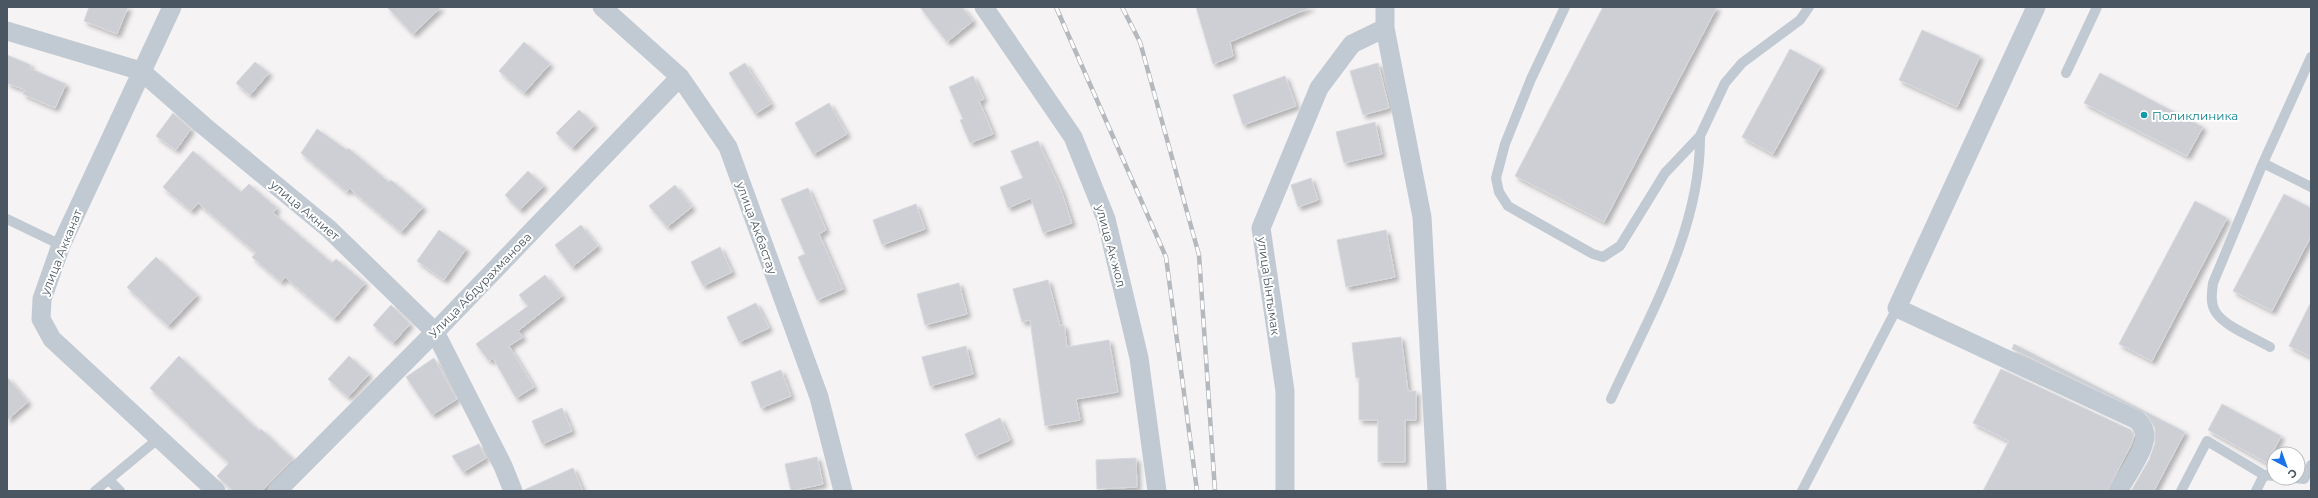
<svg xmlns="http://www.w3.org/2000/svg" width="2318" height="498" viewBox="0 0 2318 498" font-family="Montserrat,sans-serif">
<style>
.building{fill:#cdcfd5;stroke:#d7d9de;filter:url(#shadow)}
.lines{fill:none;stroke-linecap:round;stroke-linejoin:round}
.service{stroke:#c1cad2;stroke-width:10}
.minor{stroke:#c1cad2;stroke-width:19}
.rail-casing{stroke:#b5b8bd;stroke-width:4.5}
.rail{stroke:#fff;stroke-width:3;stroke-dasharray:9;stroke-linecap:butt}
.culture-dot{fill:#0f9aa8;stroke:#fff;stroke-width:1.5}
.labels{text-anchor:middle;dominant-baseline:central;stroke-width:4;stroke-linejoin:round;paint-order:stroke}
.culture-label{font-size:12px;fill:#0d838f;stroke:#fff;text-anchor:start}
.street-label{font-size:12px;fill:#4a5661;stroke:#fff}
</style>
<defs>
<filter id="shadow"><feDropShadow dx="3.5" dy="3.5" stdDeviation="2" flood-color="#0004"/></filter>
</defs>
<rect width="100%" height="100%" fill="#f5f3f3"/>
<path class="building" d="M89,7H128L117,34L84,21Z
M387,7H441L413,34Z
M920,7H962L973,21L947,42Z
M1196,7H1311L1230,42L1233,56L1213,64Z
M1603,7H1717L1604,222L1515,176Z
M1922,30L1980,56L1957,107L1899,80Z
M524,42L550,64L524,93L499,71Z
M1790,49L1821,66L1773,154L1742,137Z
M7,55L31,65L29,68L66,84L55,108L23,94L25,90L7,83Z
M255,62L269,73L250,95L236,83Z
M745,63L771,104L755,114L729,73Z
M1378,63L1389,108L1363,115L1350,71Z
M2100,73L2203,127L2187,156L2084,103Z
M973,76L984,99L979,101L993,134L970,143L960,120L963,119L949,87Z
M1285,76L1296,106L1243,125L1233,95Z
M829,103L847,134L813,154L795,123Z
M579,110L594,125L572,148L556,133Z
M173,113L191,129L176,150L156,136Z
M1375,122L1382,154L1344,163L1336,132Z
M317,129L347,150L348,148L389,182L391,180L423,207L401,232L349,188L347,192L301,153Z
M1038,141L1061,190L1072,223L1043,233L1031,198L1008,208L1000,187L1023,178L1011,151Z
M193,151L241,192L249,184L277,208L273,213L332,263L336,259L365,283L334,319L285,277L281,282L252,257L256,253L198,203L191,211L163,187Z
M528,171L544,186L520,210L505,195Z
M1311,178L1318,200L1298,207L1291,185Z
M675,185L692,207L667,227L649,206Z
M808,188L826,230L819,234L843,289L817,300L798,257L805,254L781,199Z
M2284,194L2311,208V236L2272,311L2233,291Z
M2195,201L2227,218L2152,361L2119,344Z
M916,204L925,229L882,245L873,220Z
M581,225L598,246L572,267L555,245Z
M439,230L466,249L444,280L417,261Z
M1386,230L1395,277L1346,287L1337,240Z
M720,247L732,272L703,286L691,262Z
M156,257L197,295L168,326L127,287Z
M545,275L562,296L518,331L523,337L509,346L534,387L516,398L493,358L489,361L476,344L528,306L519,295Z
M1048,280L1060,326L1064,325L1067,347L1109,340L1118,392L1076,399L1080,420L1045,426L1030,320L1022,322L1013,289Z
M959,283L967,314L925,325L917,294Z
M2311,302V357L2289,346Z
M756,303L769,328L739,342L727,317Z
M391,305L410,324L393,343L373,325Z
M1401,337L1408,391H1416V420H1405V462H1378V420H1359V377L1356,378L1352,343Z
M2014,344L2185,432L2154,491H2131L2149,460L2155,443V428L2146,414L2012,349Z
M966,346L973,374L930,386L922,357Z
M179,356L259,431L261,429L293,459L262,491H233L217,476L229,463L150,388Z
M349,356L369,374L348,397L328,379Z
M434,358L457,399L432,415L406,377Z
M2001,369L2131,430L2134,435L2132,443L2107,491H1983L2009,441L1973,423Z
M781,370L791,396L761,408L751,382Z
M7,377L28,402L7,420Z
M2222,404L2281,436L2267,463L2208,430Z
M562,408L572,431L542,444L532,421Z
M1000,418L1010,440L975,456L965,434Z
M479,444L486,458L463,472L452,456Z
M817,457L823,484L791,491L785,464Z
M1136,458L1137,487L1097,489L1096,460Z
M573,468L583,491H524V490Z"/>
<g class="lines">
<path class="service" d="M1565,7L1531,79L1505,144L1496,178L1499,192L1508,206L1593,254L1603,257L1620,246L1665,173L1700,136L1725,83L1742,63L1800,20L1809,7
M2066,73L2097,7
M2263,163L2311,187
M7,219L61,245
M2270,347C2255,338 2223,326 2215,311C2210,302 2212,292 2213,283L2263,163L2311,57
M1611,399C1649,316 1701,229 1700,136
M2294,478L2304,479L2311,465
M109,480L120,491
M95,491L159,438
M1802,491L1897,308
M2181,491L2207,441L2264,475L2274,476
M2256,491L2264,475"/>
<path class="minor" d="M172,7L61,245L42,299L41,319L52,339L216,491
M602,7L680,77L728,147L819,397L843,491
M984,7L1073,137L1106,219L1139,358L1157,491
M1385,7V28L1422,217L1437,491
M2036,7L1897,308L2137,420C2141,424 2144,428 2145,434C2147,447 2125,479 2118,491
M7,31L141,71L204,126L329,229L435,332L503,466L513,491
M277,491L435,332L680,77
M1285,491V391L1261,228L1319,88L1352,44L1385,28"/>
<g class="rail-casing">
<path id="rail" d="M1056,7L1166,257L1197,491
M1122,7L1140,42L1199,255L1215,491"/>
</g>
<use href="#rail" class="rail"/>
</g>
<circle class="culture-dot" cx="2144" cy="115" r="4"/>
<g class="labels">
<g class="culture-label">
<text x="2152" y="115">Поликлиника</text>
</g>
<g class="street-label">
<text transform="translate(305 210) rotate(40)">улица Акниет</text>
<text transform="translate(757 228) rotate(70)">улица Акбастау</text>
<text transform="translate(1111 246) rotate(75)">улица Ак жол</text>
<text transform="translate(61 252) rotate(-68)">улица Акканат</text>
<text transform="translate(480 285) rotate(-46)">Улица Абдурахманова</text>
<text transform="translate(1269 286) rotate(82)">улица Ынтымак</text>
</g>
</g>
<rect width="2318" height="498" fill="none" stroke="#4a5661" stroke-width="16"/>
<g transform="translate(2286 466) rotate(139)"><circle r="19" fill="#ffffff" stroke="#b7bbc0"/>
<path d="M0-3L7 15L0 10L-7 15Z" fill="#1a73e8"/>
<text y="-6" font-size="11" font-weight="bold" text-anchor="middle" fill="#4a5661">С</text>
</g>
</svg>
